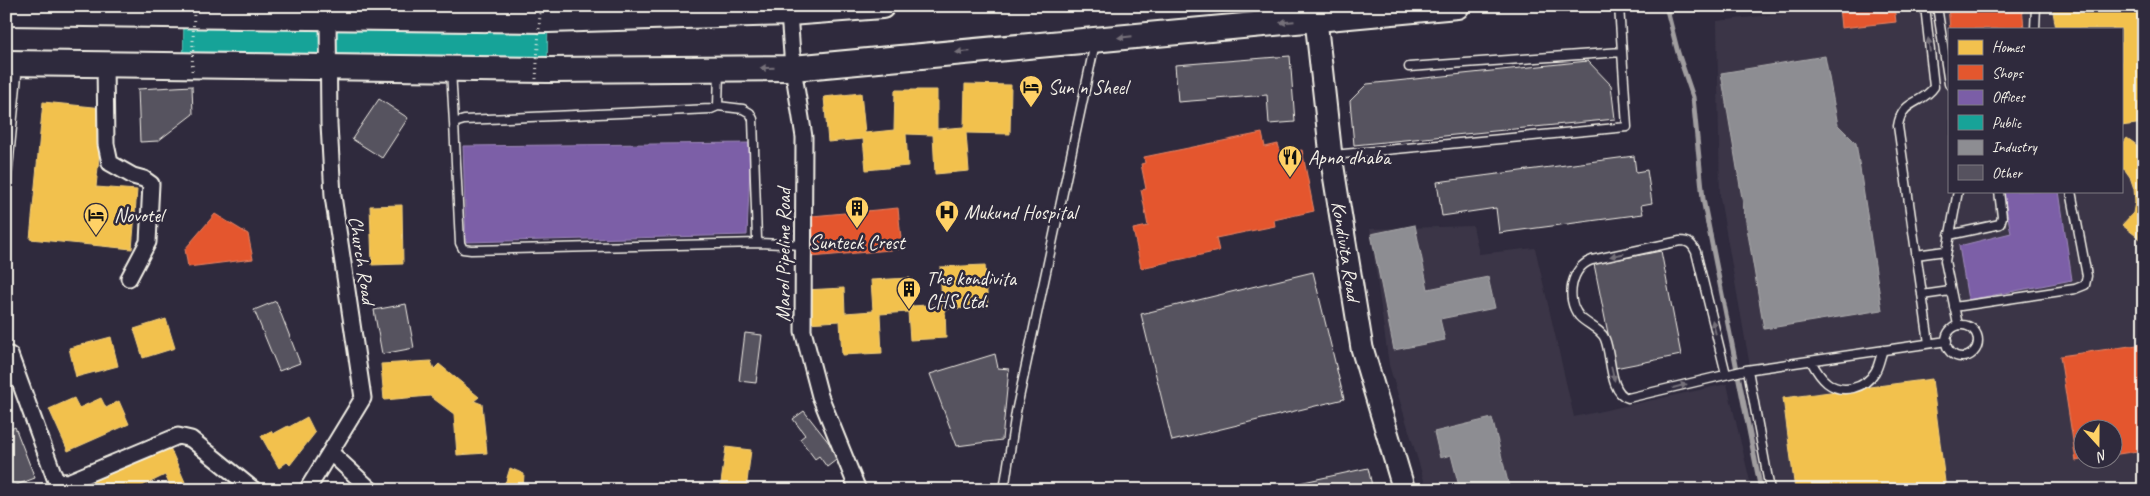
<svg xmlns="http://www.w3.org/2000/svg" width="2150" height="496" viewBox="0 0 2150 496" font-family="Caveat,sans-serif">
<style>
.built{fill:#3b3647;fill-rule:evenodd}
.homes{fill:#f2c14e;stroke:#f3cf7c}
.shops{fill:#e4572e;stroke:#e98566}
.offices{fill:#7b5ea7;stroke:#9f8aba}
.public{fill:#17a398;stroke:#59bab0}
.industry{fill:#8d8d92;stroke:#acabac}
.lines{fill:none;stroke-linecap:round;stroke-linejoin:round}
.stream{stroke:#a19ea0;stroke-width:5}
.building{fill:#56525f;stroke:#f4f1e8}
.lane-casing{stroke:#f4f1e8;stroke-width:11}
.street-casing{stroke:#f4f1e8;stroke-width:19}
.secondary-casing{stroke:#f4f1e8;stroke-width:25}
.primary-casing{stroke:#f4f1e8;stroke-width:28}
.lane{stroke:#2f2a3d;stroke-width:8}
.street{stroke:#2f2a3d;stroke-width:15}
.secondary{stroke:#2f2a3d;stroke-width:21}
.primary{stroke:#2f2a3d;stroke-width:24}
.path-bridge{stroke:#f4f1e8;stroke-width:3;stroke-dasharray:1 4;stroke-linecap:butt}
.oneway{fill:#747079}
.labels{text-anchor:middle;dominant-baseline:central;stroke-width:5;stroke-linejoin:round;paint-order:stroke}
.poi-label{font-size:20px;fill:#f4f1e8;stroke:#2f2a3d;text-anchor:start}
.street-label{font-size:20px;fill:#f4f1e8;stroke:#2f2a3d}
</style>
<rect width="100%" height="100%" fill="#2f2a3d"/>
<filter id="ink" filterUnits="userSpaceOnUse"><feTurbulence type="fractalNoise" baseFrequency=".02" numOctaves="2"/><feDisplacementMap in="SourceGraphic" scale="10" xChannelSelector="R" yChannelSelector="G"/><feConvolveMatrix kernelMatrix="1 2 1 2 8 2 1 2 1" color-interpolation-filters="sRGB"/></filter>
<g filter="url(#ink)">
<path class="built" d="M1854,6H2144V490H1772L1720,198L1717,21ZM1949,29H2121V191H1949ZM2082,428H2112V458H2082Z
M1473,226L1479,254L1535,248L1574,417L1727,384L1752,490H1427L1389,365L1370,229Z"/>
<path class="homes" d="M2052,6H2144V123L2121,126V29H2056Z
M965,84L1011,85L1010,134L966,133L969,171L935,174L933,135L906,134L908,166L866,170L863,139L828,142L824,97L861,93L865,133L894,130L895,90H937V129L964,127Z
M43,102L104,108L96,187L137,190L132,249L30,239Z
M2127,138L2141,148L2144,154V242L2122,225L2133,213L2135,202L2134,189L2130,177L2125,170L2121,168V146Z
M402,205L403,264L372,265L370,206Z
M985,265L988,307L945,309L946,338L910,340L908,312L880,314L882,353L842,355L840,321L806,323L804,290L844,288L845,313L873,311L871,280L910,278L912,306L942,304L940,267Z
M166,319L175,348L143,358L134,329Z
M111,337L118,366L76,377L69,348Z
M431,361L434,369L439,364L479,397L474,401L482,404L487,453L457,455L454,414L430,396L384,400L381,364Z
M1932,379L1946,490H1795L1783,398Z
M74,398L79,408L101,398L106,408L119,401L129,424L68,451L49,409Z
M307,417L315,433L290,465L287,462L279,468L261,436L271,431L273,434L288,426L289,427Z
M168,443L185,482L171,488L165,475L134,490H72Z
M726,447L751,450L746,490H720Z
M510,468L524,474L523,490H497L506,481Z"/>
<path class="shops" d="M1848,6H1894L1896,22L1841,28L1839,7Z
M1948,6H2022L2024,29H1950Z
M6,84H13L7,135H6Z
M1262,133L1265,147L1278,144L1281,154L1302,150L1314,211L1274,220L1275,226L1216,238L1219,251L1141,268L1133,229L1148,226L1141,190L1146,189L1141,164L1145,163L1144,157Z
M898,208L902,249L811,257L809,242H814L812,216Z
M215,214L248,234L253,259L188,267L185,249Z
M2144,344V450L2112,455V428H2082V458H2090L2076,461L2060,356Z"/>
<path class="offices" d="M751,143L747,235L466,242L463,146Z
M2003,191H2059L2072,280L1968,300L1959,246L2011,233Z"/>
<path class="public" d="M184,9L548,13L547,80L183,76Z"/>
<path class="industry" d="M1825,56L1838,125L1856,143L1882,310L1764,329L1721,73Z
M1415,225L1428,289L1488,277L1495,308L1440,319L1445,340L1394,350L1371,234Z
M1492,418L1510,490H1460L1451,455L1440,458L1434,432Z"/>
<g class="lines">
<path class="stream" d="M1666,6L1678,53L1693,97L1703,199L1761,490"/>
</g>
<path class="building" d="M1290,56L1295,122L1269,124L1267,95L1178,102L1175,65Z
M1588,61L1611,85L1615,119L1354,145L1350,101L1367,84Z
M192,86L193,114L158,141L140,142L138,89Z
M379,99L408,118L382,158L352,139Z
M1634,156L1636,172L1647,170L1652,203L1641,205L1643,214L1499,233L1496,208L1442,216L1437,182Z
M1661,251L1681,355L1615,368L1594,264Z
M1313,272L1344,399L1172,441L1141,314Z
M276,301L300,363L279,371L254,310Z
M406,304L414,348L382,354L374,310Z
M745,333L762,335L756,383L739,381Z
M995,354L998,368L1009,369L1002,440L957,446L930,374Z
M804,411L840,457L827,467L819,456L815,459L800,439L805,435L793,419Z
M15,427L35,478L6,489V431Z
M1368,468L1373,490H1300L1299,483Z"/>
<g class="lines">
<g class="lane-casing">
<path id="lane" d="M1925,6L1934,87C1922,105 1902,99 1898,126L1929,343
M1937,6L1949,84
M2035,29L2036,6
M1409,67L1622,52
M451,70L454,123L464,120L711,109L718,106L719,71
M718,106L743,109L750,113L753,119L757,239L759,243
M454,123L460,243L463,249L471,250L759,243L804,245
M1333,155L1627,127L1619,6
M6,189L18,65
M1949,235L2000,224L2002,217L1999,191
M1916,255L1945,251
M1922,295L1950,291
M1954,307L2075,289L2085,285L2087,276L2071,191
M1958,325L1945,261L1958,191
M1946 341a16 16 0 1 1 32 0a16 16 0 1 1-32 0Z
M1811,361C1820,378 1831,393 1853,388C1862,386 1870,380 1875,372C1879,366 1880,357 1883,350
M1748,370L1770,490
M1726,374L1696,252C1692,244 1689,241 1680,241L1592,260C1571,267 1565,299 1579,316C1586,324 1601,329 1605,339C1612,356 1609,393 1628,398L1746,370L1947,341
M1004,490L1016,412L1095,43"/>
</g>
<g class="street-casing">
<path id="street" d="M789,13L793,68L804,137L803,331L820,396L858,490
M105,63L106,144L110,163L133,176L144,179L151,184L148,242L129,278
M10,355L56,481L68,482L178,436L191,439L254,490
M330,452L371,490
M307,490L363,398L333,196L329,124L328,19"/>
</g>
<g class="secondary-casing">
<path id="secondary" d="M1317,6L1316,20L1331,156L1362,348L1404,490"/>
</g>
<g class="primary-casing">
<path id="primary" d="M6,13L548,20L789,13L882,6
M6,63L548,70L793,68L1457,6"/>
</g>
<use href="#lane" class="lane"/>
<use href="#street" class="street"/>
<use href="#secondary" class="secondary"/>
<use href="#primary" class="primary"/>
<path class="path-bridge" d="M192,71L194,11
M536,79L540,13"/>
</g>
<defs><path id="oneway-solid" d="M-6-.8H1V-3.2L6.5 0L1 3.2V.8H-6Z" transform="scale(1.25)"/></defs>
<g class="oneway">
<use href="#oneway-solid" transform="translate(1287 22) rotate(175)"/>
<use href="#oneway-solid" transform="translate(1125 37) rotate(174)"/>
<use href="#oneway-solid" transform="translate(1929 45) rotate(-97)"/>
<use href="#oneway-solid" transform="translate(963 52) rotate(175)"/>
<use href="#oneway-solid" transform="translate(767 68) rotate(179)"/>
<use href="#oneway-solid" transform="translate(1617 255) rotate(168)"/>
<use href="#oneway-solid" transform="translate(1714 327) rotate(-104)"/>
<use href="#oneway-solid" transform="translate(1613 374) rotate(77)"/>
<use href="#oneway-solid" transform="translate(1680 386) rotate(-15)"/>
</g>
</g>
<defs>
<g id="hotel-pin" transform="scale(1.25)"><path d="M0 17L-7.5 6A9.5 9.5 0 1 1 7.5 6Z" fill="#ffd166" stroke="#2f2a3d"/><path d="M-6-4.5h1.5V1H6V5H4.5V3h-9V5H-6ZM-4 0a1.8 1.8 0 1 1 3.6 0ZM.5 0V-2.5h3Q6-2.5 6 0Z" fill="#111"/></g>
<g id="restaurant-pin" transform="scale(1.25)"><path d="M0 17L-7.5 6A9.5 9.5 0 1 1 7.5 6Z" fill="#ffd166" stroke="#2f2a3d"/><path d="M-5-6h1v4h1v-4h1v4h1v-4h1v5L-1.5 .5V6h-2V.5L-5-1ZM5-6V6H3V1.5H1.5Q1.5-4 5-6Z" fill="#111"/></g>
<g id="building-pin" transform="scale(1.25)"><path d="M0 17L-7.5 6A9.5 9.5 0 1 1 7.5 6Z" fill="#ffd166" stroke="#2f2a3d"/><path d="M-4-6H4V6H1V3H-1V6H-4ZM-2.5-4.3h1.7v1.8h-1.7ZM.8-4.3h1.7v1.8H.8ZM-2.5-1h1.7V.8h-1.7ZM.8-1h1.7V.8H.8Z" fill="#111"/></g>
<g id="hospital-pin" transform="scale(1.25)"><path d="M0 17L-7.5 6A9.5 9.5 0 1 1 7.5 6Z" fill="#ffd166" stroke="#2f2a3d"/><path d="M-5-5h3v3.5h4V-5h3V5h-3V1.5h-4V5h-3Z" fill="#111"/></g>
</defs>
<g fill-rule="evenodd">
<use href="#hotel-pin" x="1031" y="87"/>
<use href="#restaurant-pin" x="1290" y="157"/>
<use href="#building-pin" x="857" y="208"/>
<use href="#hospital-pin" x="947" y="212"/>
<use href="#hotel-pin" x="96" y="215"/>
<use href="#building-pin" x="909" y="289"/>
</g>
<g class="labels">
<g class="poi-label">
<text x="1048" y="87">Sun n Sheel</text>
<text x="1308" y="157">Apna dhaba</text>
<text x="964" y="212">Mukund Hospital</text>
<text x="114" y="215">Novotel</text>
<text x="857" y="242" text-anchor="middle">Sunteck Crest</text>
<text x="926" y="278">The kondivita<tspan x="926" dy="23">CHS Ltd.</tspan></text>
</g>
<g class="street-label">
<text transform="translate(1346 251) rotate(81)">Kondivita Road</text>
<text transform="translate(783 255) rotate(-90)">Marol Pipeline Road</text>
<text transform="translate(362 260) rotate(81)">Church Road</text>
</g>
</g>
<rect width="2150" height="496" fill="none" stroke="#2f2a3d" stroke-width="25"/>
<rect x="12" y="12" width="2125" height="471" fill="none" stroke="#f4f1e8" stroke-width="2" filter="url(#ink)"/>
<rect x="1948" y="28" width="175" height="165" fill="#2f2a3d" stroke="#7e7a81"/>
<rect x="1958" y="40" width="25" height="15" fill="#f2c14e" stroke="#7e7a81"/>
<text x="1992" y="52" font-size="15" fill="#f4f1e8">Homes</text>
<rect x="1958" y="65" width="25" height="15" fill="#e4572e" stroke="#7e7a81"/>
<text x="1992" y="78" font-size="15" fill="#f4f1e8">Shops</text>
<rect x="1958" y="90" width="25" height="15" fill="#7b5ea7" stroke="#7e7a81"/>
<text x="1992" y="102" font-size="15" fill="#f4f1e8">Offices</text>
<rect x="1958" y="115" width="25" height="15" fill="#17a398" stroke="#7e7a81"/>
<text x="1992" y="128" font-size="15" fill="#f4f1e8">Public</text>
<rect x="1958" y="140" width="25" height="15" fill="#8d8d92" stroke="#7e7a81"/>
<text x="1992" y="152" font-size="15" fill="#f4f1e8">Industry</text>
<rect x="1958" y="165" width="25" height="15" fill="#56525f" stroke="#7e7a81"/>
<text x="1992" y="178" font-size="15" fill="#f4f1e8">Other</text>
<g transform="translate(2098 444) rotate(159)"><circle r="24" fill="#2f2a3d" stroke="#7e7a81"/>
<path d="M0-4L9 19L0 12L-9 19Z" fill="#ffd166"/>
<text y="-8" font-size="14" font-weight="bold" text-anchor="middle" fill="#f4f1e8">N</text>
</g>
</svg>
